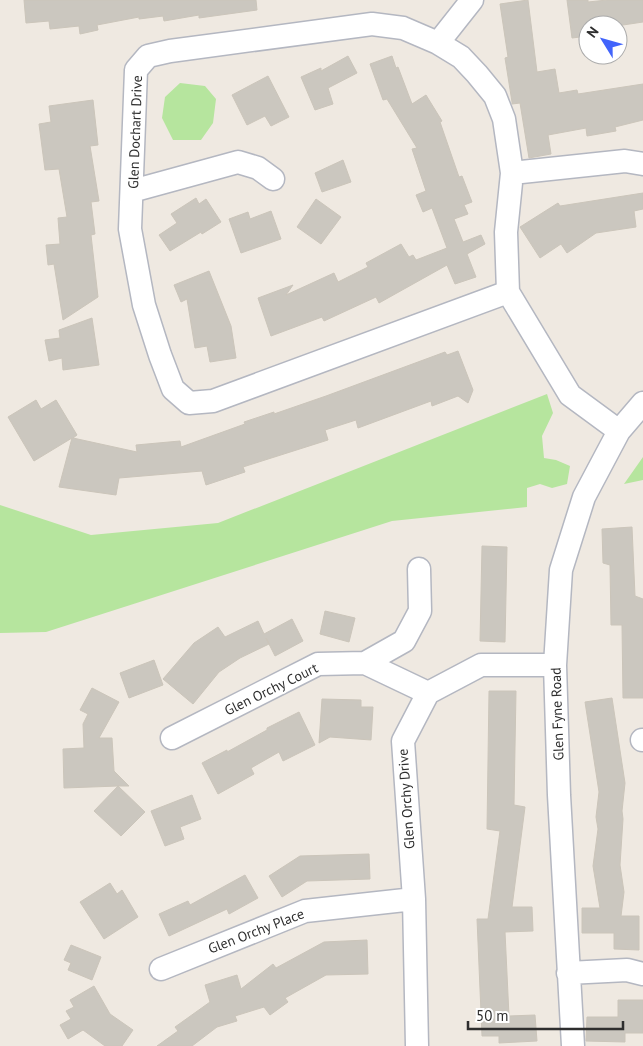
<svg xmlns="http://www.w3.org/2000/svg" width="643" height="1046" viewBox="0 0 643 1046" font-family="'PT Sans',sans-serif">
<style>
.green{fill:#b6e59e}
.building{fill:#cbc7bf;stroke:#cbc5ba}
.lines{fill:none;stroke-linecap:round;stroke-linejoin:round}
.minor-casing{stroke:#b4b7c1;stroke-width:25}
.minor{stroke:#fff;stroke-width:22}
.labels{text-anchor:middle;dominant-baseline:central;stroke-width:4;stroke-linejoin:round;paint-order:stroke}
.street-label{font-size:14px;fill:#2e2e2e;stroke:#fff}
</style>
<rect width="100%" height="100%" fill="#efe9e1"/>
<path class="green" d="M180,83L205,86L216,99L213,123L201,140H173L162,118L165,97Z
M547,394L553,413L542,436L544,458L556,460L570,466L567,484L552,488L540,484L527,488V507L392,521L46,632L0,633V505L91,535L218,523Z
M643,457V480L624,484Z"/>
<path class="building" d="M24,0H256L257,10L199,18V15L164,21L163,16L139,19V17L97,25L98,30L80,34L79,26L50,29L49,21L26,23Z
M528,0L537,72L555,69L559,93L577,90L578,94L643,84V120L615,127L616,131L587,136L586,128L548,135L551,154L529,158L520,103L512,104V102L505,58L508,57L500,4Z
M567,0H588V2L607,0H643V22L623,25H588V36L572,38Z
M348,56L357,73L328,88L333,104L315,110L301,77L321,68V71Z
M392,56L396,68L398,67L412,104L426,95L442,121L440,122L459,177L462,176L472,202L464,205L468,214L454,219L463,242L481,235L485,244L467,254L476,277L455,284L447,265L379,303L376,297L324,321L322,317L271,336L258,298L293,285L286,295L334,273L338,282L368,267L366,263L401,244L409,257L413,255L416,260L447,248L432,208L423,212L416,195L426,191L412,149L417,148L387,99L383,100L370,64Z
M268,76L289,117L271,126L265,116L247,125L232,95Z
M93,100L98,145L90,146L99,201L91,202L95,234L91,235L98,297L63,320L54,264L48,265L46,245L60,244L58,218L67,217L59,169L45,170L39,124L51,122L49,106Z
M343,160L351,182L322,192L315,173Z
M643,193V209L634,211L636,227L596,233L567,253L561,244L540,258L520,227L558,203L560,206Z
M196,198L199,204L206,199L221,222L202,234L201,232L170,251L159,235L177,223L171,214Z
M316,199L341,217L321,244L297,227Z
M271,211L281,239L241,253L229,219L248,212L250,219Z
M209,271L231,326L236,358L210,362L207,346L195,348L187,299L181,302L174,285Z
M92,318L99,365L63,370L62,358L49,361L45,340L60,338L59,330Z
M458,351L473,390L468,403L458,396L432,406L431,401L358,428L356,420L325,430L328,440L243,467L245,472L206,485L202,471L119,478L116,495L59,487L72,438L34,461L8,417L36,400L41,409L56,400L77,435L73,438L137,452L136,445L180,441L181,447L245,424L244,422L274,412V414L326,396L445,352L447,355Z
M632,527L635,596L643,599V698H623L622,625H611L610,565L603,563L602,529Z
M482,546L507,547L505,642L480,641Z
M325,611L355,618L349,642L320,634Z
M292,619L303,641L275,656L266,638L269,644L240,658L219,672L193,704L163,679L194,643L218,627L225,637L258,621L264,634Z
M154,660L163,685L129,698L120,673Z
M92,688L119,702L99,738H112L114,771L129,786H118L145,812L121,836L94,811L118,786L64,788L63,749L84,748L83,724L88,714L80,710Z
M489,691H516L514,805L525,807L512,907H532L533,931L505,932L509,1016L535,1015L537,1041L499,1043V1036H482L477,919H488L500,831L487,829Z
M612,698L625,783L622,811L623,819L620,865L624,892L621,916H639V950L614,949V933H582V908H600L593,866L598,829L596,817L599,792L585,702Z
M322,699L361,700V707H373L371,740L330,737L319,743Z
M299,712L315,745L283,761L279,752L251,768L254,774L218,794L202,763L227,750V752L267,730V728Z
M192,795L201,819L180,827L184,839L165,846L151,811Z
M369,854L370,879L307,881L282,897L269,876L300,856Z
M245,875L258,898L229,914L227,909L169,936L159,914L188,901L190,905Z
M110,883L117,894L122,890L138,917L104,939L80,902Z
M367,940L368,974L326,975L285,998L288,1002L270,1015L264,1007L235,1016L237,1021L217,1027L192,1046H157L178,1031L175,1027L210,1002L205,985L237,975L241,989L273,964L276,968L324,942Z
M71,945L101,957L92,980L68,970L71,963L64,960Z
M94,986L110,1014L133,1030L122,1046H105L83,1030L68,1039L60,1025L71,1019L66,1011L74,1007L70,1000Z
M618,1000H643V1033H625V1042L586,1041L587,1017H618Z"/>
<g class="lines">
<g class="minor-casing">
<path id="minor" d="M438,43L472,0
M512,173L625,161L643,164
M132,191L238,162L258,168L273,179
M508,292L213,401L189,403L173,389L160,355L144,305L130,229L136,70L148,56L170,51L372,24L403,28L438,43L461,57L477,74L495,96L504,119L512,173L506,232L508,292L570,395L619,431
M365,663L404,641L420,611L419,569
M172,738L318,664L365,663L428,693
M642,740H643
M161,969L305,911L414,899
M568,973L627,970L643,974
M417,1046L414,899L403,741L428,693L481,665H555
M573,1046L559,795L555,665L561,570L584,497L619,431L643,403"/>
</g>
<use href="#minor" class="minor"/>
</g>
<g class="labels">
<g class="street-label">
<text transform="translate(135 132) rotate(-88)">Glen Dochart Drive</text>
<text transform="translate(271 689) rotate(-26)">Glen Orchy Court</text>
<text transform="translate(557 714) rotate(-92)">Glen Fyne Road</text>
<text transform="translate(406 799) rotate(-94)">Glen Orchy Drive</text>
<text transform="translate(256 931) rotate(-21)">Glen Orchy Place</text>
</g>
</g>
<g transform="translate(603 40) rotate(307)"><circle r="24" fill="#ffffff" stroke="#ababab"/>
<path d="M0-4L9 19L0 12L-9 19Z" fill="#4264fb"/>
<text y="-8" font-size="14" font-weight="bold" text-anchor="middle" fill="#2e2e2e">N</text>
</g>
<path d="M468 1021v8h155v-8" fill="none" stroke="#2e2e2e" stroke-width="2.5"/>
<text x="476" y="1021" font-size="15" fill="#2e2e2e" stroke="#ffffff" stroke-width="4" paint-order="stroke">50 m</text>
</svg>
